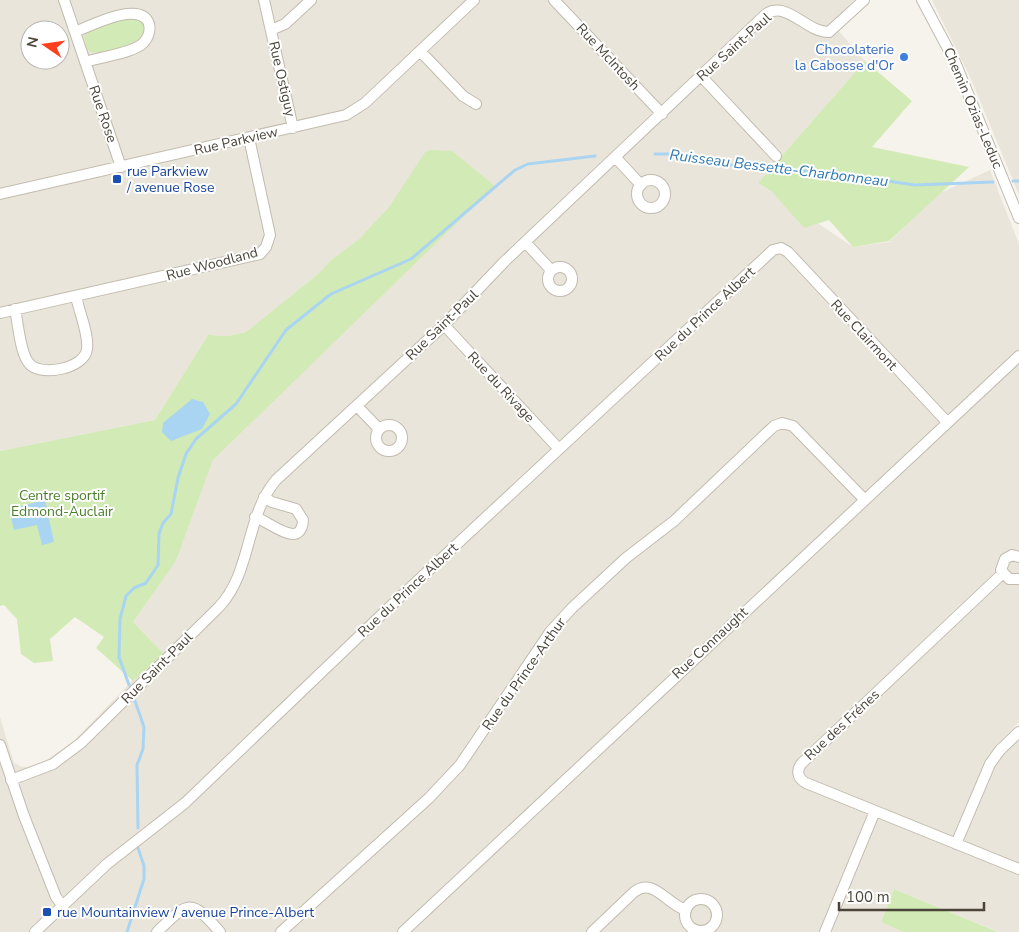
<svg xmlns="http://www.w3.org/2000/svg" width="1019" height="932" viewBox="0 0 1019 932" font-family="'Nunito Sans',sans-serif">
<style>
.residential{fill:#eae5da;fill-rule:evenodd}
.green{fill:#d2eab5}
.water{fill:#a9d4f2}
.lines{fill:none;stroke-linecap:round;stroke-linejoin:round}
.stream{stroke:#a9d4f2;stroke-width:3}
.minor-casing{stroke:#c2bbae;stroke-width:12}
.minor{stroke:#fff;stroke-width:10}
.shop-dot{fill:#3f7fe0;stroke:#fff;stroke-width:2}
.transit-dot{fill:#1a4fb4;stroke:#fff;stroke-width:2}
.labels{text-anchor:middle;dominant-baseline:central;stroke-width:4;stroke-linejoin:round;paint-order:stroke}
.street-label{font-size:14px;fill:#4b4439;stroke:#fff}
.shop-label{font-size:14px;fill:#366cbe;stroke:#fff;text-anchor:end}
.transit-label{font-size:14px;fill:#164399;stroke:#fff;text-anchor:start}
.park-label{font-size:14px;fill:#4a7f2a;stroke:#fff}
.water-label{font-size:15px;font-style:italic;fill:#2e7ab2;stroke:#fff}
</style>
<rect width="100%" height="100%" fill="#f6f3ec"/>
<path class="residential" d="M0,0H854L832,23L865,61L758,183L853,247L889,242L938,194L990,170L1019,244V722L1014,727L1019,733V932H999L894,889L881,922L903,932H0V717L14,763L22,767H29L45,761L75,740L130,683L164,654L133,622L176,561L213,460L494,186L425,152L388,208L359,239L330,261L318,274L246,332L228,336L208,335L155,420L0,451ZM30,30H60V60H30Z
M932,0H1019V195L971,79Z"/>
<path class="green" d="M123,15L145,20L144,35C135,44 99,58 87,50L84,37L87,32Z
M865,61L912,101L872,147L969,167L889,241L853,247L829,220L804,228L772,192L758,183Z
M432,150L452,151L495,186L213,460L176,561L133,622L164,654L133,681L96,648L104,637L75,617L50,639L53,661L34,663L21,654L17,619L4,605L0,606V451L155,420L208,335L228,336L246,332L318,274L330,261L359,239L388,208L425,152Z
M894,889L998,932H903L881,922Z"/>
<path class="water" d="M192,399L203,402L210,414L202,429L171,441L162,432L163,423Z
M45,500L54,542L42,545L37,525L14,530L9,509Z"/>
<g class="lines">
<path class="stream" d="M655,154H680L736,166L832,173L915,185L993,182
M1013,181H1019
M129,685L119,657L120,619L126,596L134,588L146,583L158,565L159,534L163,523L171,514L178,478L186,454L196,439L236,404L286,330L331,294L411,259L515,170L528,164L595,156
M135,701L144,727L143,749L137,765L138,828
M127,932L144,879V866L138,848"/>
<g class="minor-casing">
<path id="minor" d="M64,0L121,167
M264,0L293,128
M554,0L662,114
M922,0L955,62L1019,218
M271,30L285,24L311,0
M75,32C92,25 141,0 149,24C151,32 147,40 141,45C125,55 103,56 85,62
M420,51L463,96L476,104
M701,76L776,156
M616,158L641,185
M637 194a14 14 0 1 1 28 0a14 14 0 1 1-28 0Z
M0,194L346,115L365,103L474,0
M525,242L551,270
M548 279a12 12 0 1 1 24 0a12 12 0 1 1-24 0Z
M15,309C18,323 20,351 28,362C38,378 85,369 87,349C89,334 79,312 76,296
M0,313L260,254L266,247L270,235L249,138
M444,325L559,449
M357,406L379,429
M376 438a13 13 0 1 1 26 0a13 13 0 1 1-26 0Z
M255,517C269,521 301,551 303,520L296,509L272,502L264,497
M1019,557L1012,555L1005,559L1001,570L1009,579H1019
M1002,574L802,763C796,770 797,778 806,783L1019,869
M0,745L24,816L56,897L62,905
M11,780L53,764L81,743L219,607C252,572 245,517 276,480L444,325L504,262L766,14C787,0 807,33 829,32L864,0
M956,844L990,764L1000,750L1019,732
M685 915a16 16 0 1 1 32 0a16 16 0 1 1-32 0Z
M35,932L107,864L185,803L398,599L773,250L781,248L788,252L947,422
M157,932C189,901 190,898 220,932
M281,932L429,798L460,765L550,632L572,608L626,558L674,521L774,426L782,423L793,426L864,499
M403,932L1019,356
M592,932L634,892C654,877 666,904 686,910
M825,932L875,811"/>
</g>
<use href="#minor" class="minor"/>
</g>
<circle class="shop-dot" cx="904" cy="57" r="5"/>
<g class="transit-dot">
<rect x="112" y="174" width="10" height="10" rx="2.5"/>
<rect x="42" y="907" width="10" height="10" rx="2.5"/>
</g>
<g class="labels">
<g class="street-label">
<text transform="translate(734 47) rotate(-42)">Rue Saint-Paul</text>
<text transform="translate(608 57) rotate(47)">Rue McIntosh</text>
<text transform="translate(282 79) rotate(77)">Rue Ostiguy</text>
<text transform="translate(973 108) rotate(67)">Chemin Ozias-Leduc</text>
<text transform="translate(103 114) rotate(71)">Rue Rose</text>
<text transform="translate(236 141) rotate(-13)">Rue Parkview</text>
<text transform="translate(212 264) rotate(-15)">Rue Woodland</text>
<text transform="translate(705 314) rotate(-43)">Rue du Prince Albert</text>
<text transform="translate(442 325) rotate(-44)">Rue Saint-Paul</text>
<text transform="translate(864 335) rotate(47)">Rue Clairmont</text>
<text transform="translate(501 387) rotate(47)">Rue du Rivage</text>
<text transform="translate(408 590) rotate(-43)">Rue du Prince Albert</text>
<text transform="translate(710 643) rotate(-43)">Rue Connaught</text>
<text transform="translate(157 668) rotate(-45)">Rue Saint-Paul</text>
<text transform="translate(524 674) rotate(-55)">Rue du Prince-Arthur</text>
<text transform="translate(842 725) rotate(-43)">Rue des Frénes</text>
</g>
<g class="shop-label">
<text x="894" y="49">Chocolaterie<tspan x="894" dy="16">la Cabosse d'Or</tspan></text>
</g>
<g class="transit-label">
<text x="127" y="171">rue Parkview<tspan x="127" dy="16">/ avenue Rose</tspan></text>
<text x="57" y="912">rue Mountainview / avenue Prince-Albert</text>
</g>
<g class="park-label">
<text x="62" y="495">Centre sportif<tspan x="62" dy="16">Edmond-Auclair</tspan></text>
</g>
<g class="water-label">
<text transform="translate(779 168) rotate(7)">Ruisseau Bessette-Charbonneau</text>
</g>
</g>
<g transform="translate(45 45) rotate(283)"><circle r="24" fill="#ffffff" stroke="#b7b4b0"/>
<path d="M0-4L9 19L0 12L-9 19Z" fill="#fc3f1d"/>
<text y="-8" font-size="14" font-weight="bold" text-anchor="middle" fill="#4b4439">N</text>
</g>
<path d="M839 902v8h145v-8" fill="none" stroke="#4b4439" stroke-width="2.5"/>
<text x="846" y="902" font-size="15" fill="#4b4439" stroke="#ffffff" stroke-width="4" paint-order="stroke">100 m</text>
</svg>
